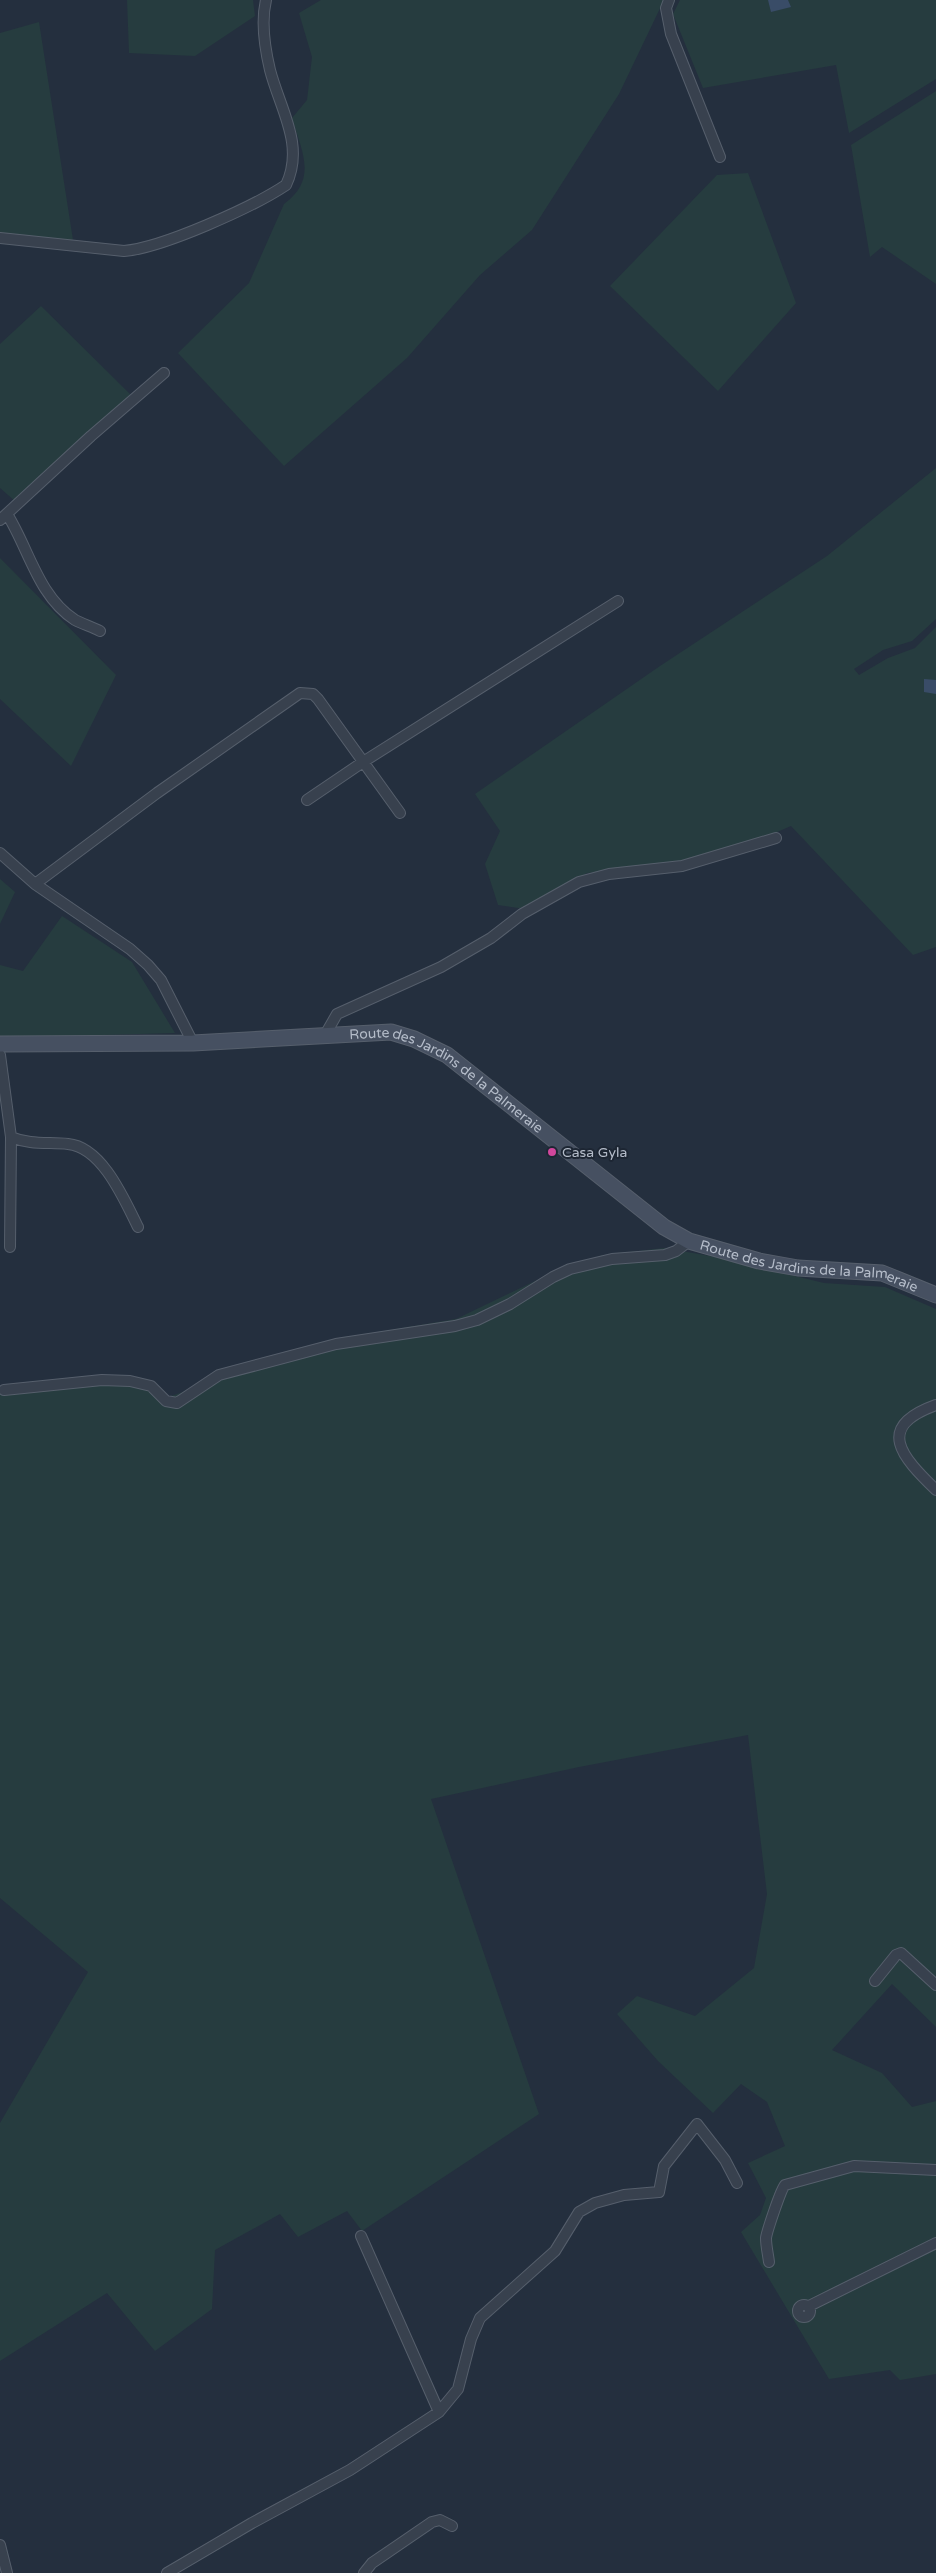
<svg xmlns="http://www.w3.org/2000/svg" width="936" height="2573" viewBox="0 0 936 2573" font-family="'Varela Round',sans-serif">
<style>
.green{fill:#263c3f}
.water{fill:#394c67}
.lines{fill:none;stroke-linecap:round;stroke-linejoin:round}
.street-casing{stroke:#565f6c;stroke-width:12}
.secondary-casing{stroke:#565f6c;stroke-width:17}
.street{stroke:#38414e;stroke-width:10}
.secondary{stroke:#465061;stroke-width:15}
.hotel-dot{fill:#d1479c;stroke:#1d2633;stroke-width:2}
.labels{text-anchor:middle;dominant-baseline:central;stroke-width:4;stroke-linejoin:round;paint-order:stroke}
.street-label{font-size:14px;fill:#b4bcc9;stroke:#1d2633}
.poi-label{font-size:14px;fill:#b4bcc9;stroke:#1d2633;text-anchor:start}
</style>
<rect width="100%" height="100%" fill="#242f3e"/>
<path class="green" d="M127,0H253L255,16L195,56L129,53Z
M321,0H664L619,94L532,230L480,275L407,358L284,466L178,353L249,283L284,204C318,179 302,152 292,118L307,100L312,57L299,13Z
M680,0H936V79L849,133L836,65L703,88L673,14Z
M39,22L73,240L0,234V33Z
M936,91V284L882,247L870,257L851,145Z
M748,173L796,303L718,391L610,286L717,175Z
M41,306L131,395L16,502L0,488V344Z
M936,468V619L912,641L883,650L854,669L859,675L888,658L915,648L936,627V947L913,955L791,826L745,846L677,864L587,873L525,909L498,905L485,864L500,831L475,794L660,666L827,556Z
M0,558L116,675L71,766L0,699Z
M0,879L15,892L0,924Z
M62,916L132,962L175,1033L0,1038V965L23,971Z
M664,1248L716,1257L824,1283L885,1287L936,1309V2027L892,1984L832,2050L882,2073L912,2107L936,2101V2374L900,2380L890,2370L829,2379L741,2232L760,2215L766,2198L748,2163L785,2146L767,2102L741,2084L713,2113L658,2061L617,2014L637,1996L695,2016L754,1968L767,1894L748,1735L579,1767L431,1799L539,2114L362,2231L347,2211L298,2237L280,2214L215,2250L212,2309L155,2351L107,2293L0,2361V2123L88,1972L0,1898V1392L147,1380L168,1397L348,1337L456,1319L556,1271L603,1255Z"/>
<path class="water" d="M768,0H788L791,7L771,12Z
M924,679L936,680V694L924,692Z"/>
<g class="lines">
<g class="street-casing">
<path id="street" d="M669,0L666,8L671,34L720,157
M0,238L124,251C162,248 253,207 286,185C305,145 280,109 270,70C265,49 261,21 266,0
M7,514C29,549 38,596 75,620C83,624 92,627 100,631
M0,520L91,436L164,373
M307,800L363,762L618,601
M0,853L35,884L130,949L148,965L161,980L193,1043
M35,884L157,793L300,693L313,694L318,699L400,813
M325,1035L337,1014L441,967L491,938L522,914L579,882L609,874L682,866L776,838
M0,1055L11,1137L10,1247
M11,1137C30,1145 48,1142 68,1144C102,1147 124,1199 138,1227
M4,1390L102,1380L130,1381L151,1386L166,1401L177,1403L219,1375L336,1344L455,1326L477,1320L510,1304L553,1277L570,1269L612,1259L665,1255L676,1251L689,1241
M936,1405C874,1427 902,1457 936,1490
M875,1981L896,1955L901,1953L936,1985
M361,2236L439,2412
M769,2262C768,2254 766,2246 766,2238C767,2231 781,2189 785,2185L854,2166L936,2170
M798 2311a6 6 0 1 1 12 0a6 6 0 1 1-12 0Z
M809,2306L936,2243
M0,2545L7,2573
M167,2573L252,2523L350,2470L439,2412L458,2389L471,2339L480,2318L555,2251L579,2212L595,2203L624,2195L659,2192L664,2166L697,2124L725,2160L737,2183
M364,2573L372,2563L432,2522L440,2520L452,2526"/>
</g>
<g class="secondary-casing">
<g id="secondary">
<path id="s1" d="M0,1044L193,1043L391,1032L414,1039L447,1055L664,1227L689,1241L759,1261L798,1268L882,1273L936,1295"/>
</g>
</g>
<use href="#street" class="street"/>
<use href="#secondary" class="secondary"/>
</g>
<circle class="hotel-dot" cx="552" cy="1152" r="5"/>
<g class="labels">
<g class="street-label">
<text stroke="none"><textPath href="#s1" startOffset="461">Route des Jardins de la Palmeraie</textPath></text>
<text stroke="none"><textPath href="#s1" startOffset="881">Route des Jardins de la Palmeraie</textPath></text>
</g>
<g class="poi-label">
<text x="562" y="1152">Casa Gyla</text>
</g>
</g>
</svg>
